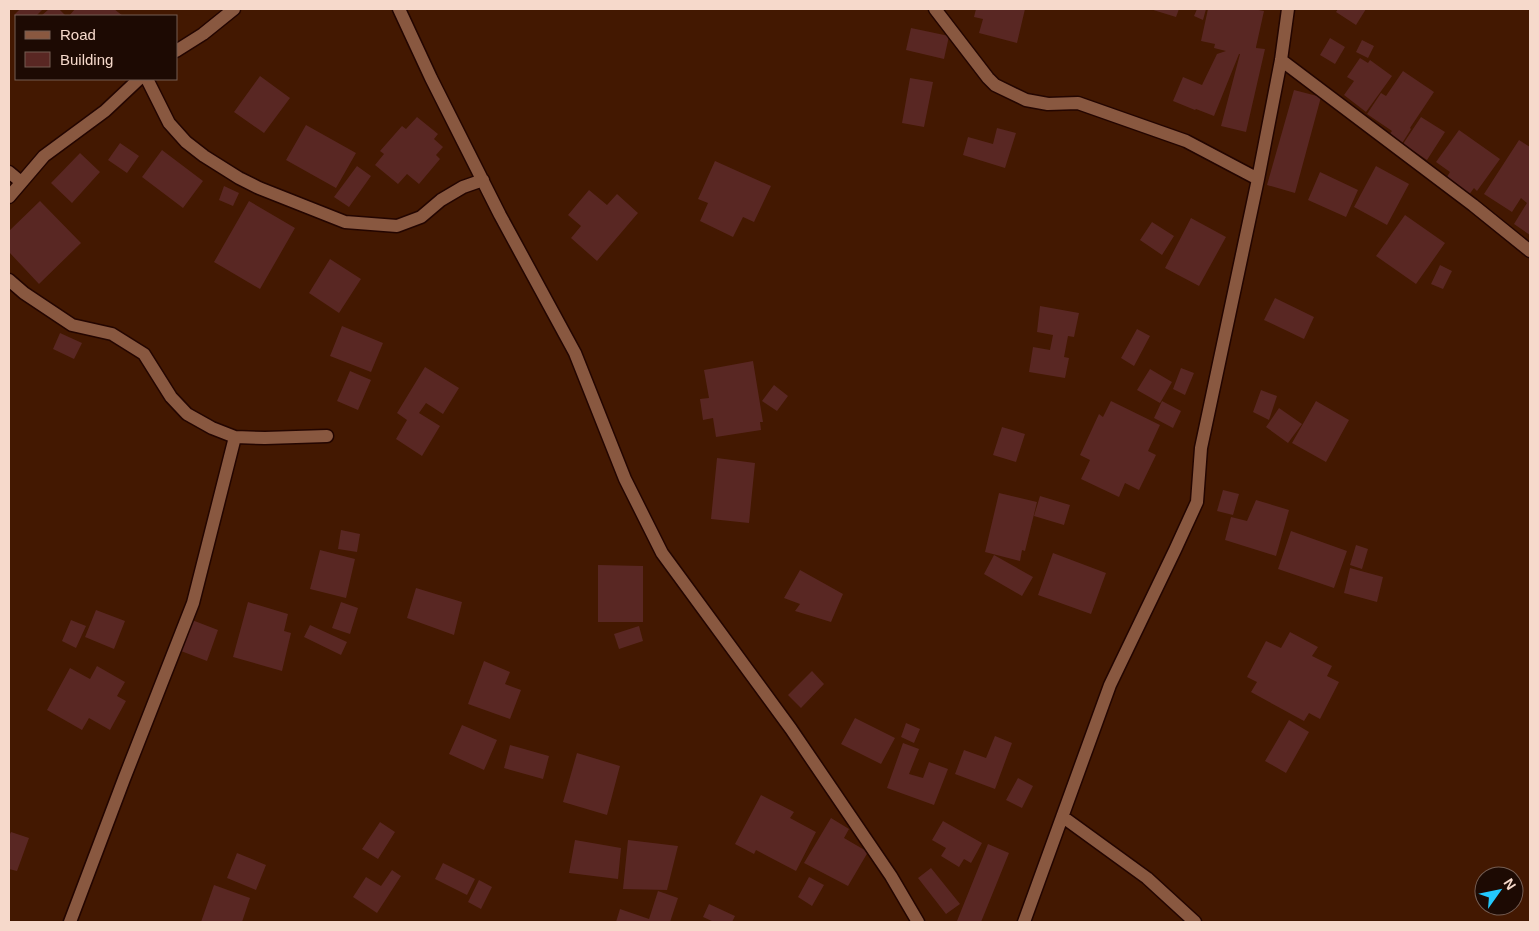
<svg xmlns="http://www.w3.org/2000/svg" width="1539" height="931" viewBox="0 0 1539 931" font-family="Arial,sans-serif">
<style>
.building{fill:#592723}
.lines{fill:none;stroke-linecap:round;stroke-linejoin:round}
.street-casing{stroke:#230500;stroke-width:15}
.street{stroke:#895840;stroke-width:12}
</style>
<rect width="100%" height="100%" fill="#431801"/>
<path class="building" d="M20,9H43L36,16H15L14,15Z
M49,9H59L65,15L64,16H41Z
M75,9H114L123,16H69Z
M976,9H1025L1017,43L979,33L983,19L974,17Z
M1150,9H1179L1176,17Z
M1197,9H1206L1203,20L1194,16Z
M1208,9H1253L1264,11L1256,47V48L1265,49L1246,132L1221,126L1240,54H1239L1214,116L1196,109L1195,110L1173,101L1183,77L1202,85L1217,54L1226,51L1214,48L1215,44L1201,41Z
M1338,9H1366L1356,25L1336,12Z
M911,28L949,36L944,59L906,50Z
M1330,38L1345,47L1335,64L1320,55Z
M1362,40L1374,46L1368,58L1356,52Z
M1360,58L1368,63L1370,60L1392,76L1366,112L1344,95L1354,81L1347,77Z
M1403,71L1434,92L1410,128L1411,129L1401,145L1388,136L1392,131L1367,114L1381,93L1386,96Z
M260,76L290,98L264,133L234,112Z
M910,78L933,82L924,127L902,123Z
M1294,90L1321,97L1295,193L1267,185Z
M417,117L438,134L434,139L443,147L436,155L440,159L419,184L407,174L398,184L375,165L384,154L380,151L402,126L406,129Z
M1421,117L1445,132L1427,160L1403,144Z
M306,125L356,153L336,188L286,160Z
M997,128L1016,133L1005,168L963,155L968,137L993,144Z
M1459,130L1500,159L1477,191L1474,188L1468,196L1445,180L1450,172L1436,162Z
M1519,140L1530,147V235L1514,224L1527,203L1521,198L1512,212L1484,194Z
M120,143L139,156L127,173L108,160Z
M162,150L203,181L183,208L142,177Z
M80,153L100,172L72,203L51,183Z
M715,161L771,186L754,222L743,217L733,237L700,221L708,203L698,199Z
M357,166L371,176L349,207L334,197Z
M1376,166L1409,184L1387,225L1354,207Z
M1320,172L1358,190L1346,217L1308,200Z
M224,186L239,193L233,206L219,200Z
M589,190L607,205L617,194L638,213L597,261L571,238L581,226L568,215Z
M40,201L81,243L39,284L9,252V231Z
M249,201L295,228L260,289L214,262Z
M1405,215L1445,243L1416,284L1376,256Z
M1191,218L1226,237L1199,286L1165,268Z
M1152,222L1174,236L1162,255L1140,240Z
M330,259L361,279L339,313L309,293Z
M1440,265L1452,271L1443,289L1431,284Z
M1275,298L1314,317L1304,339L1264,320Z
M1040,306L1079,313L1074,337L1068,336L1064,357L1069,358L1065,378L1029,372L1033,347L1050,350L1053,335L1037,332Z
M342,326L383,343L371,372L330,356Z
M1137,329L1150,336L1134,366L1121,358Z
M60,333L82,343L74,359L53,349Z
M753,361L763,422H760L761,430L716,437L713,418L703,420L700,399L709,398L704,370Z
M425,367L459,388L443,414L426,403L419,413L440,426L422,456L396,439L407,420L397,413Z
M1181,368L1194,373L1185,395L1173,389Z
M1150,369L1172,382L1160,403L1137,390Z
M350,371L371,380L358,410L337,401Z
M774,385L788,396L777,411L762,401Z
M1261,390L1277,396L1269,420L1253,412Z
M1111,401L1160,425L1148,451L1156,455L1139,490L1125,483L1119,497L1081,479L1090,460L1080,455L1099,414L1103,417Z
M1162,401L1181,411L1173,428L1154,418Z
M1316,401L1349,420L1326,462L1292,443Z
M1279,408L1302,424L1288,443L1266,427Z
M1002,427L1025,434L1016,462L993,455Z
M717,458L755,463L749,523L711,519Z
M1223,490L1239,494L1233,515L1217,511Z
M999,493L1037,502L1025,551L1022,550L1020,561L985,552Z
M1040,496L1070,505L1064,525L1034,516Z
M1256,500L1289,510L1276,556L1225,540L1231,517L1247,521Z
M341,530L360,534L357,552L338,549Z
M1291,531L1347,551L1334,588L1278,569Z
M1356,545L1368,549L1362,569L1350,565Z
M320,550L355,559L346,598L310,589Z
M1053,553L1106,573L1091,614L1038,595Z
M994,555L1033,577L1022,596L984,574Z
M598,565L643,566V622H598Z
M1350,568L1383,577L1377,602L1344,593Z
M800,570L843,594L831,622L795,611L800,604L784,598Z
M416,588L462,602L454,635L407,618Z
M248,602L288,614L284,631L291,633L282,671L233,657Z
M341,602L358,608L350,634L332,628Z
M96,610L125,621L114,649L85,637Z
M71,620L86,626L76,648L62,641Z
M192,620L218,630L207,661L181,651Z
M310,625L347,642L341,655L304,637Z
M639,626L643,641L619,649L614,634Z
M1290,632L1318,647L1312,656L1332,666L1327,676L1339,682L1320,719L1309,713L1304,721L1251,692L1257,682L1247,677L1266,641L1281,648Z
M484,661L510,672L505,684L521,690L510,719L468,704Z
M97,666L125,682L117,696L126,701L110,730L89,718L82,730L47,710L70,668L90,679Z
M812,671L824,684L801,708L788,695Z
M855,718L895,738L881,764L841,744Z
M1289,720L1309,732L1286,773L1265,761Z
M906,723L920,729L914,743L901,737Z
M462,725L497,740L484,770L449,754Z
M995,736L1012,743L995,789L955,774L964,750L986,758Z
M903,743L919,749L909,774L923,778L929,762L948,769L934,805L887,788Z
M510,745L549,756L543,779L504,768Z
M577,753L620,766L607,815L563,802Z
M1018,778L1033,786L1022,808L1006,800Z
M761,795L794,812L790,818L816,832L796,871L756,850L754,854L735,844Z
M831,818L849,829L844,838L868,852L848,886L804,863Z
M943,821L982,843L971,863L964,859L959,867L941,856L946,848L932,840Z
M380,822L395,832L378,859L362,849Z
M11,832L29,838L17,871L9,869V836Z
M575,840L621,848L618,879L569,873Z
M628,840L678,846L667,890L623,889Z
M988,844L1009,853L981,922H961L957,921Z
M237,853L266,865L256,890L227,878Z
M443,863L475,879L467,895L435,879Z
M931,868L960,904L946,914L918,878Z
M392,870L401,876L377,913L353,897L366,877L381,886Z
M809,877L824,885L812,906L798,897Z
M479,880L492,887L481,909L468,902Z
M214,885L250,898L242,922H201Z
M658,891L678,898L670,922H616L620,909L649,919Z
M709,904L735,916L732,922H714L703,917Z"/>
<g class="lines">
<g class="street-casing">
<path id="street" d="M399,9L431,78L500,215L575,353L625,479L662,553L791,729L891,876L918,922
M935,9L988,78L995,85L1026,100L1048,104L1078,103L1186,141L1258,179
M176,51L203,34L234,9
M1281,60L1473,205L1530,251
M147,79L169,123L186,142L204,156L239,178L259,188L345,222L397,226L421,217L441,200L463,187L483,180
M9,172L21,182
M9,197L44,156L105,111L139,79
M9,280L24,293L72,325L112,334L144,354L171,397L187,414L212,428L235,437L265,438L327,436
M1063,817L1147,878L1195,922
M70,922L124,779L193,603L235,437
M1024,922L1110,685L1175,550L1197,502L1201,448L1258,179L1281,60L1288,9"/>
</g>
<use href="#street" class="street"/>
</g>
<rect width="1539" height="931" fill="none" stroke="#f6d9cb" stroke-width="20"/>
<rect x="15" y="15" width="162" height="65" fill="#1d0a03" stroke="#745d53"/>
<rect x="25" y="31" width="25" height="8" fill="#895840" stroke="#745d53"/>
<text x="60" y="40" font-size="15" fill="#f6d9cb">Road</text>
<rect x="25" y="52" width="25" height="15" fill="#592723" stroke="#745d53"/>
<text x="60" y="65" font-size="15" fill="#f6d9cb">Building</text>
<g transform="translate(1499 891) rotate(57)"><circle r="24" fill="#1d0a03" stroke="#745d53"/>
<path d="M0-4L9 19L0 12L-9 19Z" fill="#24c9fe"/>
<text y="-8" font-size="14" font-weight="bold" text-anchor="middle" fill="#f6d9cb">N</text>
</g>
</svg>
